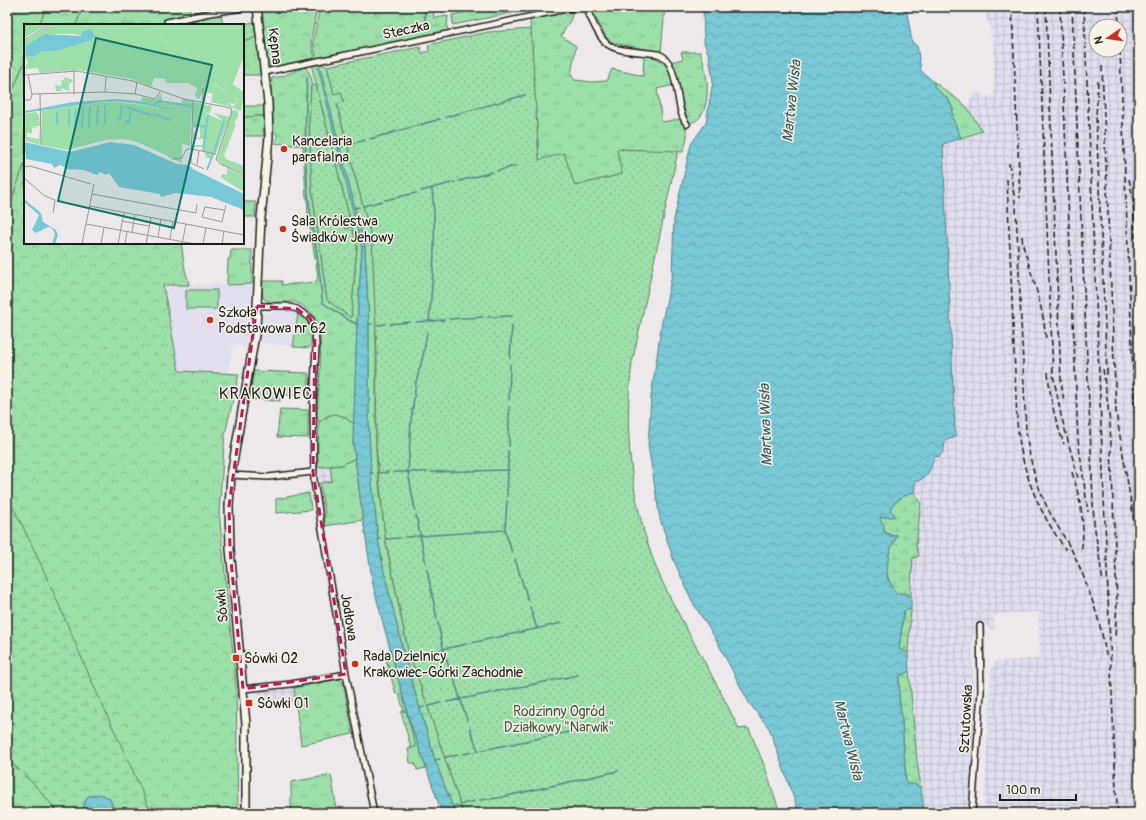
<svg xmlns="http://www.w3.org/2000/svg" width="1146" height="820" viewBox="0 0 1146 820" font-family="Pangolin,sans-serif">
<style>
.built{fill:#e1deee}
.industrial{fill:url(#industrial-grid);fill-rule:evenodd}
.grass{fill:url(#grass-tufts);stroke:#5c7e62}
.forest{fill:url(#forest-crowns);stroke:#5c7e62}
.wetland{fill:url(#wetland-marsh);stroke:#5c7e62}
.garden{fill:url(#garden-dots);stroke:#5c7e62}
.pitch{fill:#9ddfa9;stroke:#5c7e62}
.water{fill:url(#water-waves);stroke:#54838b}
.lines{fill:none;stroke-linecap:round;stroke-linejoin:round}
.stream{stroke:#54838b;stroke-width:1.5}
.street-casing{stroke:#1c1c1c;stroke-width:8}
.secondary-casing{stroke:#1c1c1c;stroke-width:10}
.street{stroke:#f7f3e8;stroke-width:5}
.secondary{stroke:#f7f3e8;stroke-width:7}
.rail{stroke:#1c1c1c;stroke-width:1.5;stroke-dasharray:6 3;stroke-linecap:butt}
.marked{fill:none;stroke:#c2185b;stroke-width:3;stroke-dasharray:8 5;stroke-linejoin:round}
.poi-dot{fill:#c8321e;stroke:#f7f3e8;stroke-width:1.5}
.labels{text-anchor:middle;dominant-baseline:central;stroke-width:3;stroke-linejoin:round;paint-order:stroke}
.street-label{font-size:14px;fill:#1c1c1c;stroke:#f7f3e8}
.poi-label{font-size:14px;fill:#1c1c1c;stroke:#f7f3e8;text-anchor:start}
.park-label{font-size:14px;fill:#435646;stroke:#f7f3e8}
.water-label{font-size:15px;font-style:italic;fill:#3d585d;stroke:#f7f3e8}
.quarter-label{font-size:16px;letter-spacing:1px;fill:#1c1c1c;stroke:#f7f3e8}
.inset-river{fill:none;stroke:#79c8d5;stroke-width:2}
.inset-road{fill:none;stroke:#999798;stroke-width:1}
.view{fill:#0f766e;fill-opacity:0.15;stroke:#0f766e;stroke-width:2}
.inset-edge{fill:none;stroke:#1c1c1c;stroke-width:2}
</style>
<defs>
<pattern id="industrial-grid" width="8" height="8" patternUnits="userSpaceOnUse"><rect width="8" height="8" fill="#e1deee"/><path d="M0 4h8M4 0v8" fill="none" stroke="#c0becc"/></pattern>
<pattern id="grass-tufts" width="24" height="20" patternUnits="userSpaceOnUse"><rect width="24" height="20" fill="#9ddfa9"/><path d="M3 7l-1-3M5 7V3M7 7l1-3M15 17l-1-3M17 17v-4M19 17l1-3" fill="none" stroke="#87bf91"/></pattern>
<pattern id="forest-crowns" width="20" height="18" patternUnits="userSpaceOnUse"><rect width="20" height="18" fill="#9ddfa9"/><path d="M2 6a3 3 0 1 1 6 0M12 15a3 3 0 1 1 6 0" fill="none" stroke="#87bf91"/></pattern>
<pattern id="wetland-marsh" width="20" height="14" patternUnits="userSpaceOnUse"><rect width="20" height="14" fill="#9ddfa9"/><path d="M1 5h8M5 5V1M11 12h8M15 12V8" fill="none" stroke="#87bf91"/></pattern>
<pattern id="garden-dots" width="8" height="8" patternUnits="userSpaceOnUse"><rect width="8" height="8" fill="#9ddfa9"/><path d="M2 2h.1M6 6h.1" fill="none" stroke="#87bf91" stroke-width="1.8" stroke-linecap="round"/></pattern>
<pattern id="water-waves" width="16" height="10" patternUnits="userSpaceOnUse"><rect width="16" height="10" fill="#79c8d5"/><path d="M0 5q4-4 8 0t8 0" fill="none" stroke="#68abb6"/></pattern>
</defs>
<rect width="100%" height="100%" fill="#ede9eb"/>
<filter id="ink" filterUnits="userSpaceOnUse"><feTurbulence type="fractalNoise" baseFrequency=".025" numOctaves="2"/><feDisplacementMap in="SourceGraphic" scale="8" xChannelSelector="R" yChannelSelector="G"/><feConvolveMatrix kernelMatrix="1 2 1 2 8 2 1 2 1" color-interpolation-filters="sRGB"/></filter>
<g filter="url(#ink)">
<path class="built" d="M163,284H252L247,347L233,345L228,374L179,371Z
M290,310L298,314L293,347L261,343L260,338L263,312L274,314V311Z"/>
<path class="industrial" d="M983,7H1139V813H979V809H984V807L991,669L996,661L1040,659L1038,612L998,614L994,617L995,628L990,629L987,626L976,627L977,635L972,636L973,690L976,701L967,813H924L917,761L908,649L911,597V584L913,558L919,556L916,546L921,503L914,492L915,482L933,466L934,457L940,456L945,446V440L948,439L955,431L943,144L982,131L966,106L976,92L990,97L994,96V51L990,28ZM1096,26H1120V50H1096Z
M330,466L332,481L320,483L318,467Z
M294,688L296,704L260,708L259,691Z"/>
<path class="grass" d="M46,7H83L76,25H39Z
M261,7H317L311,41L314,55L316,56L313,42L320,7H433L434,18L448,16L447,27L449,32L271,68L268,66Z
M489,7H520L521,11L453,25L452,15Z
M597,7H665L661,52L614,43L607,39L592,11Z
M573,9L571,19L561,36L576,46L571,75L575,80L592,82L607,81L612,69L643,76L644,55C665,59 668,65 674,85L657,89L662,122L680,119C690,133 688,136 683,152L618,149L623,174L574,186L539,160L530,21L532,18Z
M256,36L261,75H243V40H250Z
M681,52H700C707,69 712,101 700,117C697,121 693,122 689,123L684,118L670,62L683,59Z
M25,60V163L7,212V105Z
M320,64L327,66L334,93L342,92L344,102L337,104L355,176L372,239L376,319V447L377,467L386,544L408,650L415,669L463,813H455L435,760L405,658L384,572L378,539L371,473L369,432V324L365,248L319,67L362,248L357,324L354,423L328,416L319,422L317,415C318,393 325,337 316,319C312,312 302,304 295,302C286,301 266,306 263,297C261,292 263,286 263,281H282V285L316,282L318,276L308,215L307,198L306,197L303,146L273,143L277,139V134L273,131L271,84L272,78L283,76L305,67C310,71 312,80 313,86L311,87L309,122L312,190L327,300L351,317L357,246L352,228L346,229L342,218L349,216L312,68L314,65Z
M934,82L966,106L982,131L961,138L952,117L953,109L948,99L934,87Z
M243,106H264V116L243,117Z
M231,250H252V284L227,285L228,259H230Z
M298,314C311,320 312,333 311,345L309,348L293,347Z
M253,371L308,373L309,376L308,396L280,395V401L250,399Z
M280,409L308,410V438L277,437Z
M355,458L363,520L325,526L324,516L325,514L320,483L332,481L330,466L341,465Z
M309,493L311,510L276,513V499Z
M391,652L409,719L426,768L417,770L415,763H410L408,749L415,747L406,711L404,712L399,694H396L384,653Z
M339,679L343,682L353,734L301,745L294,688Z"/>
<path class="forest" d="M7,7H46L39,25H25V60L7,105Z
M83,7H190V21L221,14L223,25H76Z
M254,22L256,36L250,40H243V25H238Z
M264,116V136H243V117Z
M25,163V243H181C183,252 183,261 185,269C186,274 188,279 189,285H163L179,371L239,374L225,434L219,512L236,685L238,813H116L109,798L84,804L85,813H7V212Z
M243,202H256L255,217H243Z
M335,414L346,417L349,421L354,423L353,442L355,458L341,465L318,467C317,452 319,437 319,422L328,416Z
M406,711L416,747L411,748L401,712Z
M331,775L335,798L336,813H291V782Z"/>
<path class="wetland" d="M914,492L921,503L916,546L919,556L913,558L911,584V597L908,594L896,593C882,579 886,551 897,536C885,536 883,529 880,520L881,517H886L892,505L905,495Z
M7,496C38,553 63,615 89,675C109,721 132,766 151,813H116L109,798L84,804L85,813H59L34,784L7,759Z
M911,609L908,649V653L899,649L904,611Z
M909,671L917,761L921,788L916,785L906,784L902,721L899,696V677Z"/>
<path class="garden" d="M531,29L539,160L564,153L575,186L622,174L617,149L678,151L632,363C623,433 631,504 657,570C667,593 679,615 691,637C708,668 724,698 739,729L746,728L749,729L765,767L780,813H463L415,669L409,655L385,537L376,447L377,356L372,239L355,176L337,104L344,102L341,92L334,94L327,66L420,47L422,53L429,51L428,45L488,32Z
M316,85L349,216L342,218L346,229L352,227L357,246L351,318L327,300L312,190L309,122L311,86Z"/>
<path class="pitch" d="M186,290H217V309H186Z"/>
<path class="water" d="M703,7H906L912,42L917,46L921,71L934,82V87L948,99L953,109L952,117L961,138L943,144L955,431L957,433L954,438L945,440C945,446 944,451 940,456L934,457C932,468 927,479 915,482L914,492C904,496 894,500 890,510L894,514V517H881L880,519L884,526V531L891,536L896,534L897,536C888,548 886,568 888,581L890,582L896,593H906L911,597V609L904,611L899,649L908,653L909,671L899,677V696L902,721L906,784H913L921,788L924,813H799L769,728L749,703L717,641L693,603L674,561L660,519L648,445L651,397L662,321L672,275L674,219L691,144L706,123L713,81L709,55L704,43Z
M320,67L365,248L369,324V432L371,473L378,539L384,572L405,658L435,760L455,813H442L409,719L386,634L373,585L363,520L353,442L357,324L362,248L319,71L318,68Z
M100,794L109,798L116,813H85L84,804L88,796Z"/>
<g class="lines">
<path class="stream" d="M425,30V7
M307,78C305,119 304,161 309,202C313,235 320,266 322,299L323,303L350,321L357,324
M446,117L525,95
M370,139L440,119
M348,145L365,140
M339,148L344,146
M497,171L515,166
M459,181L493,172
M421,191L455,182
M385,200L416,193
M363,206L382,201
M354,208L359,207
M488,317L512,316
M449,319L483,317
M430,321L444,320
M416,322L429,321C433,277 437,232 432,189
M369,324H372
M390,324L410,322
M377,325L385,324
M510,358L512,325
M509,400L510,364
M509,446V407
M508,470V451
M393,472H427
M431,472L508,470L507,496
M371,473H373
M379,473L388,472
M415,510L408,472L411,421L416,382L423,356L427,332
M416,515L426,564
M505,530L507,501
M405,537L505,530L512,552
M378,539H381
M386,539L400,538
M515,559L528,600
M427,570L437,619
M530,607L537,629
M438,623L443,648L450,670
M430,652L562,623
M413,656L425,653
M453,676L467,720
M447,702L578,675
M429,706L441,703
M420,708L424,707
M470,728L478,751
M463,754L612,723
M445,757L458,755
M435,760L440,759
M480,800L498,798L618,771
M462,804L474,801
M453,807L457,805
M652,813L656,812"/>
<g class="street-casing">
<path id="street" d="M583,7L587,10C592,20 597,35 606,43C617,53 643,51 658,54C681,61 674,111 687,124
M167,22L210,13L250,7
M265,72L576,7
M257,306H286L297,309L310,318L315,330L316,346L313,406L314,481L346,674L374,813
M231,475L268,477L313,472
M243,689L291,684L346,674
M972,813L981,692L980,626"/>
</g>
<g class="secondary-casing">
<path id="secondary" d="M246,813V724L230,549L229,506L231,475L256,329L261,218L269,137L268,103L257,7"/>
</g>
<use href="#street" class="street"/>
<use href="#secondary" class="secondary"/>
<path class="rail" d="M1012,7L1020,198
M1038,7L1053,374L1061,415L1078,478
M1046,7L1061,379L1064,403
M1060,7L1078,439L1088,512
M1072,7L1094,523L1103,582
M1084,7L1116,791L1118,813
M1118,7L1119,26
M1120,50L1139,521
M1102,66L1116,412L1139,551
M1098,81L1096,117L1107,375
M1009,163L1016,208L1026,431C1029,458 1036,484 1048,509C1056,525 1067,540 1075,557C1089,587 1101,623 1106,655
M1007,179L1017,421C1021,471 1037,509 1066,550
M1129,179L1133,199L1136,254
M1022,236L1023,245C1032,277 1044,308 1046,341
M1103,369L1110,422L1117,602L1115,638
M1048,372C1050,398 1055,421 1064,444
M1072,472C1080,498 1086,524 1081,552"/>
</g>
</g>
<path class="marked" d="M257,306L297,309L310,318L315,330L313,472L346,674L243,689L230,549L229,506Z"/>
<g class="poi-dot">
<circle cx="284" cy="149" r="4"/>
<circle cx="283" cy="229" r="4"/>
<circle cx="210" cy="320" r="4"/>
<rect x="232" y="654" width="8" height="8" rx="2"/>
<circle cx="355" cy="664" r="4"/>
<rect x="245" y="699" width="8" height="8" rx="2"/>
</g>
<g class="labels">
<g class="street-label">
<text transform="translate(406 30) rotate(-12)">Steczka</text>
<text transform="translate(275 46) rotate(83)">Kępna</text>
<text transform="translate(222 606) rotate(-95)">Sówki</text>
<text transform="translate(349 617) rotate(81)">Jodłowa</text>
<text transform="translate(966 719) rotate(-87)">Sztutowska</text>
</g>
<g class="poi-label">
<text x="292" y="141">Kancelaria<tspan x="292" dy="16">parafialna</tspan></text>
<text x="291" y="221">Sala Królestwa<tspan x="291" dy="16">Świadków Jehowy</tspan></text>
<text x="218" y="312">Szkoła<tspan x="218" dy="16">Podstawowa nr 62</tspan></text>
<text x="363" y="656">Rada Dzielnicy<tspan x="363" dy="16">Krakowiec-Górki Zachodnie</tspan></text>
<text x="244" y="658">Sówki 02</text>
<text x="257" y="703">Sówki 01</text>
</g>
<g class="park-label">
<text x="559" y="711">Rodzinny Ogród<tspan x="559" dy="16">Działkowy "Narwik"</tspan></text>
</g>
<g class="water-label">
<text transform="translate(792 101) rotate(-84)">Martwa Wisła</text>
<text transform="translate(766 425) rotate(-92)">Martwa Wisła</text>
<text transform="translate(848 740) rotate(76)">Martwa Wisła</text>
</g>
<g class="quarter-label">
<text x="266" y="394">KRAKOWIEC</text>
</g>
</g>
<g transform="translate(24 24)">
<rect width="220" height="220" fill="#ede9eb"/>
<path d="M105,0H116L204,60L207,59L220,68L217,87L204,82L205,79L208,83L212,80L213,75L189,59L205,69ZM137,69L138,77L157,79L159,75L168,77L169,84V78L188,82L186,89H181L199,97L190,89L205,93L207,86L200,84L207,85L208,88L192,129L187,134H182L179,123H169V115L170,121H179L180,115H169V105L172,114H176V103L169,104L168,85L142,86L109,79L82,78L18,87L17,91V85L81,77L109,78L139,85L116,78L118,73L132,76ZM135,78L151,79L165,83L141,84L132,81ZM209,86L214,87V93L210,98L212,100L200,131L202,135L220,142V149L199,141L193,135ZM1,102L16,103L8,104V109H3V113L15,115L16,104V118L2,114ZM147,112L167,116L166,122L158,120V139L144,133L146,124H143V117L148,116Z" fill="#9ddfa9" fill-rule="evenodd"/>
<path d="M0,0H25L0,14ZM29,0H105L211,71L190,59L186,69L179,68L174,76L171,71L173,64L164,59H141L142,55L130,54L127,63L108,55L55,46L16,49L14,44L1,45L4,38L0,31V17ZM25,10H50L70,15L33,27H19L10,33L2,32L5,21ZM116,0H220V32L209,60H204ZM40,53L50,56L45,60V67L37,64V67H32L31,61L37,62L38,57L36,56H40ZM203,144L220,151V168L196,153L199,150L203,151Z" fill="#9ddfa9" fill-rule="evenodd"/>
<path d="M106,9L119,11L125,21L124,24L60,38L57,27L70,24L93,10Z" fill="#9ddfa9"/>
<path d="M189,59L213,75L211,80L205,79L204,82L187,78L189,70L186,69Z" fill="#9ddfa9"/>
<path d="M82,78L112,80L142,86L168,85L166,116L148,112V116L143,117V124H147L144,132L116,119L101,115L82,116L42,126L17,121L18,87ZM135,78L151,79L165,83L141,84L131,81ZM12,88L15,92L16,102H2V114L16,118L15,121L0,116V90Z" fill="#9ddfa9"/>
<path d="M67,5L71,13L68,16L33,27H19L10,33L2,32V22L21,10L57,12L58,8ZM93,75L114,77L141,84H168L141,85L109,78L81,77L0,89L1,87L49,78ZM0,118L46,128L86,118L110,121L153,140L164,141L171,146L220,170V186L187,173L152,169L137,173L136,170L95,163L85,149L82,151L76,148L73,151L60,146L41,145V143L36,141L30,144L28,140L2,135ZM0,175L17,189L19,198L32,206L34,211L31,220H28L31,210L28,204L24,203L12,209L8,206L15,191L0,178Z" fill="#79c8d5"/>
<path class="inset-river" d="M130,81L135,77L167,82M102,83L127,91M33,87V101M129,90L147,96M93,96L96,95L98,81M101,97L105,98L107,87M81,100V81M73,101L74,82M170,101L182,103M45,102V85M51,103L52,84M58,104L59,83M65,104L66,82M179,127L184,90M190,128L200,97M183,146L189,130"/>
<path class="inset-road" d="M0,16L27,0M0,51L53,47L109,57L160,75L207,84L208,88L192,135L196,140L220,150M81,68L82,53M8,70L81,68L111,70L131,75L136,68M16,70L17,121M111,70L113,58M50,71V46M0,76H6L8,71L4,51M169,76L167,139L180,145M179,77V64M168,125L192,130M148,135L158,134L162,126L168,124M173,140L175,127M0,143L6,142L67,160M0,154L21,172L31,176L29,189M68,170L172,189L173,180M66,182L220,211M200,186L181,183L178,193L198,198L202,181M98,197L125,202M62,200L171,220M108,208L111,191M134,213L137,195M146,215L149,197M58,220L70,160M77,220L80,203M94,220L100,188M101,220L103,207M122,220L127,193M158,220L162,200M179,220L182,204M198,220L200,207"/>
<path class="view" d="M72,14L188,41L150,204L34,177Z"/>
<rect width="220" height="220" class="inset-edge"/>
</g>
<rect width="1146" height="820" fill="none" stroke="#f7f3e8" stroke-width="24"/>
<rect x="12" y="12" width="1122" height="796" fill="none" stroke="#1c1c1c" stroke-width="1.5" filter="url(#ink)"/>
<g transform="translate(1108 38) rotate(257)"><circle r="19" fill="#f7f3e8" stroke="#9f9d96"/>
<path d="M0-3L7 15L0 10L-7 15Z" fill="#c8321e"/>
<text y="-6" font-size="11" font-weight="bold" text-anchor="middle" fill="#1c1c1c">N</text>
</g>
<path d="M1000 794v6h76v-6" fill="none" stroke="#1c1c1c" stroke-width="2"/>
<text x="1006" y="794" font-size="12" fill="#1c1c1c" stroke="#f7f3e8" stroke-width="3" paint-order="stroke">100 m</text>
</svg>
